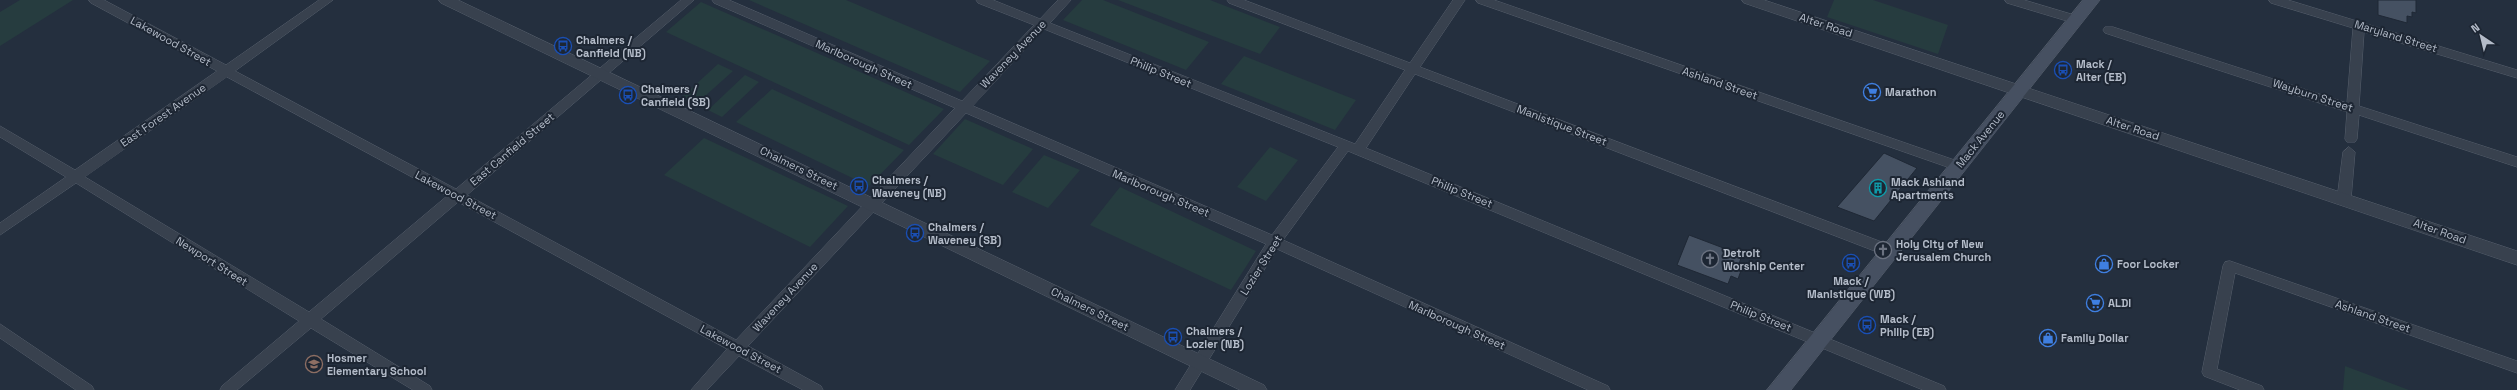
<svg xmlns="http://www.w3.org/2000/svg" width="2517" height="390" viewBox="0 0 2517 390" font-family="'Space Grotesk',sans-serif">
<style>
.green{fill:#263c3f}
.building{fill:#455162;stroke:#1f2835}
.lines{fill:none;stroke-linecap:round;stroke-linejoin:round}
.minor-casing{stroke:#565f6c;stroke-width:1}
.tertiary-casing{stroke:#565f6c;stroke-width:1}
.secondary-casing{stroke:#565f6c;stroke-width:1}
.minor{fill:#38414e;fill-rule:evenodd}
.tertiary{fill:#38414e;fill-rule:evenodd}
.secondary{fill:#465061;fill-rule:evenodd}
.labels{text-anchor:middle;dominant-baseline:central;stroke-width:4;stroke-linejoin:round;paint-order:stroke}
.street-label{font-size:11px;fill:#b4bcc9;stroke:#1d2633}
.poi-label{font-size:11px;font-weight:bold;fill:#b4bcc9;stroke:#1d2633;text-anchor:start}
</style>
<rect width="100%" height="100%" fill="#242f3e"/>
<path class="green" d="M20,0H73L0,46V12Z
M749,0H846L990,61L960,92Z
M1082,0H1103L1209,42L1186,70L1063,20Z
M1118,0H1210L1280,27L1260,54Z
M1834,0H1873L1948,25L1938,54L1827,17Z
M701,2L944,109L909,145L666,32Z
M1244,56L1356,100L1335,130L1221,84Z
M718,64L733,71L695,105L681,98Z
M745,75L759,82L722,117L708,110Z
M772,89L904,150L869,186L736,122Z
M965,119L1033,149L1003,185L933,154Z
M704,138L848,206L810,247L664,175Z
M1270,147L1298,160L1266,201L1237,187Z
M1044,155L1080,170L1048,208L1012,192Z
M1120,187L1256,251L1231,290L1090,225Z
M2345,366L2409,390H2343Z"/>
<path class="building" d="M2378,0H2416V13L2412,12V17L2407,16V23L2378,15Z
M1884,153L1917,168L1874,221L1837,207Z
M1689,235L1742,255L1739,264L1743,265L1738,279L1731,276L1728,284L1677,265Z"/>
<g class="lines">
<g class="minor-casing">
<path id="minor" d="M89,0H104L226,65L319,0H333L235,71L456,189L681,0H694L467,195L736,340L955,108L714,3L712,0H729L962,101L1034,25L978,3L976,0H993L1040,19L1058,0H1071L1050,23L1355,144L1405,70L1229,3L1227,0H1244L1410,63L1453,0H1465L1420,67L1895,247L1897,251L1895,255H1885L1415,74L1366,148L1944,386L1946,390H1923L1348,151L1283,240L1608,386L1610,390H1588L1277,249L1190,390H1175L1266,244L966,113L748,346L821,386L823,390H803L739,356L707,390H691L727,349L458,202L321,319L430,386L432,390H413L311,328L237,390H220L222,386L299,321L76,183L0,235V223L66,177L0,137V126L75,170L217,71L91,3ZM1044,29L1338,147L1272,235L973,106ZM227,77L447,196L309,312L85,177Z
M1476,0H1494L1963,163L1964,166L1958,171L1953,169L1478,3Z
M2005,0H2024L2081,17L2083,20L2077,24L2007,3Z
M2269,0H2288L2517,70V78L2364,32L2359,106L2517,157V167L2359,115L2357,139L2355,142H2347L2345,139L2347,112L2105,33L2103,30L2105,27H2113L2347,103L2353,28L2271,3Z
M2349,147L2355,152L2351,199L2349,203H2339L2337,199L2343,152Z
M2230,261L2517,361V373L2235,273L2217,369L2262,386L2264,390H2240L2204,376L2202,372L2223,266L2225,262Z
M0,324L92,386L94,390H76L0,338Z"/>
</g>
<g class="tertiary-casing">
<path id="tertiary" d="M439,0H458L1264,385L1267,390H1240L441,3Z
M1742,0H1764L2517,251V265L1744,3Z"/>
</g>
<g class="secondary-casing">
<path id="secondary" d="M2083,0H2100L1791,390H1767Z"/>
</g>
<use href="#minor" class="minor"/>
<use href="#tertiary" class="tertiary"/>
<use href="#secondary" class="secondary"/>
</g>
<defs>
<g id="bus-ring" transform="scale(0.9)"><circle r="9.5" fill="#1d2633" stroke="#1a4fb4" stroke-width="1.5"/><path d="M-5-6H5V4H4V6H2V4H-2V6H-4V4H-5ZM-3.5-4V0h7V-4ZM-3.5 1.2v1.5H-2V1.2ZM2 1.2v1.5H3.5V1.2Z" fill="#1a4fb4"/></g>
<g id="supermarket-ring" transform="scale(0.9)"><circle r="9.5" fill="#1d2633" stroke="#3f7fe0" stroke-width="1.5"/><path d="M-6-5.5h2.5l.6 2H6L4.5 2H-2.5L-4.4-4H-6ZM-1.5 3.2a1.3 1.3 0 1 0 .1 0ZM3 3.2a1.3 1.3 0 1 0 .1 0Z" fill="#3f7fe0"/></g>
<g id="building-ring" transform="scale(0.9)"><circle r="9.5" fill="#1d2633" stroke="#0f9aa8" stroke-width="1.5"/><path d="M-4-6H4V6H1V3H-1V6H-4ZM-2.5-4.3h1.7v1.8h-1.7ZM.8-4.3h1.7v1.8H.8ZM-2.5-1h1.7V.8h-1.7ZM.8-1h1.7V.8H.8Z" fill="#0f9aa8"/></g>
<g id="church-ring" transform="scale(0.9)"><circle r="9.5" fill="#1d2633" stroke="#6b7280" stroke-width="1.5"/><path d="M-1.2-6h2.4v3.5h3.3v2.4h-3.3V6h-2.4V-.1h-3.3v-2.4h3.3Z" fill="#6b7280"/></g>
<g id="shop-ring" transform="scale(0.9)"><circle r="9.5" fill="#1d2633" stroke="#3f7fe0" stroke-width="1.5"/><path d="M-5-2.5h2.3a2.7 3.5 0 0 1 5.4 0H5L5.5 6h-11ZM-1.5-2.5h3a1.5 2.3 0 0 0-3 0Z" fill="#3f7fe0"/></g>
<g id="school-ring" transform="scale(0.9)"><circle r="9.5" fill="#1d2633" stroke="#8d6e63" stroke-width="1.5"/><path d="M0-5L7-2L0 1L-7-2ZM-4 1L0 2.5L4 1V4Q0 6-4 4Z" fill="#8d6e63"/></g>
</defs>
<g fill-rule="evenodd">
<use href="#bus-ring" x="563" y="46"/>
<use href="#bus-ring" x="2063" y="70"/>
<use href="#supermarket-ring" x="1872" y="92"/>
<use href="#bus-ring" x="628" y="95"/>
<use href="#bus-ring" x="859" y="186"/>
<use href="#building-ring" x="1878" y="188"/>
<use href="#bus-ring" x="915" y="233"/>
<use href="#church-ring" x="1883" y="250"/>
<use href="#church-ring" x="1710" y="259"/>
<use href="#bus-ring" x="1851" y="263"/>
<use href="#shop-ring" x="2104" y="264"/>
<use href="#supermarket-ring" x="2095" y="303"/>
<use href="#bus-ring" x="1867" y="325"/>
<use href="#bus-ring" x="1173" y="337"/>
<use href="#shop-ring" x="2048" y="338"/>
<use href="#school-ring" x="314" y="364"/>
</g>
<g class="labels">
<g class="street-label">
<text transform="translate(1826 25) rotate(18)">Alter Road</text>
<text transform="translate(2396 36) rotate(17)">Maryland Street</text>
<text transform="translate(171 41) rotate(29)">Lakewood Street</text>
<text transform="translate(1013 54) rotate(-46)">Waveney Avenue</text>
<text transform="translate(864 64) rotate(24)">Marlborough Street</text>
<text transform="translate(1161 72) rotate(22)">Philip Street</text>
<text transform="translate(1720 83) rotate(19)">Ashland Street</text>
<text transform="translate(2313 95) rotate(18)">Wayburn Street</text>
<text transform="translate(163 115) rotate(-35)">East Forest Avenue</text>
<text transform="translate(1562 125) rotate(21)">Manistique Street</text>
<text transform="translate(2133 128) rotate(18)">Alter Road</text>
<text transform="translate(1980 139) rotate(-51)">Mack Avenue</text>
<text transform="translate(512 149) rotate(-40)">East Canfield Street</text>
<text transform="translate(799 168) rotate(26)">Chalmers Street</text>
<text transform="translate(1462 192) rotate(22)">Philip Street</text>
<text transform="translate(1161 193) rotate(23)">Marlborough Street</text>
<text transform="translate(456 195) rotate(28)">Lakewood Street</text>
<text transform="translate(2440 231) rotate(19)">Alter Road</text>
<text transform="translate(212 261) rotate(32)">Newport Street</text>
<text transform="translate(1261 265) rotate(-58)">Lozier Street</text>
<text transform="translate(785 297) rotate(-47)">Waveney Avenue</text>
<text transform="translate(1090 309) rotate(26)">Chalmers Street</text>
<text transform="translate(1761 316) rotate(22)">Philip Street</text>
<text transform="translate(2373 316) rotate(19)">Ashland Street</text>
<text transform="translate(1457 325) rotate(24)">Marlborough Street</text>
<text transform="translate(741 349) rotate(28)">Lakewood Street</text>
</g>
<g class="poi-label">
<text x="576" y="40">Chalmers /<tspan x="576" dy="13">Canfield (NB)</tspan></text>
<text x="2076" y="64">Mack /<tspan x="2076" dy="13">Alter (EB)</tspan></text>
<text x="641" y="89">Chalmers /<tspan x="641" dy="13">Canfield (SB)</tspan></text>
<text x="1885" y="92">Marathon</text>
<text x="872" y="180">Chalmers /<tspan x="872" dy="13">Waveney (NB)</tspan></text>
<text x="1891" y="182">Mack Ashland<tspan x="1891" dy="13">Apartments</tspan></text>
<text x="928" y="227">Chalmers /<tspan x="928" dy="13">Waveney (SB)</tspan></text>
<text x="1896" y="244">Holy City of New<tspan x="1896" dy="13">Jerusalem Church</tspan></text>
<text x="1723" y="253">Detroit<tspan x="1723" dy="13">Worship Center</tspan></text>
<text x="2117" y="264">Foor Locker</text>
<text x="1851" y="281" text-anchor="middle">Mack /<tspan x="1851" dy="13">Manistique (WB)</tspan></text>
<text x="2108" y="303">ALDI</text>
<text x="1880" y="319">Mack /<tspan x="1880" dy="13">Philip (EB)</tspan></text>
<text x="1186" y="331">Chalmers /<tspan x="1186" dy="13">Lozier (NB)</tspan></text>
<text x="2061" y="338">Family Dollar</text>
<text x="327" y="358">Hosmer<tspan x="327" dy="13">Elementary School</tspan></text>
</g>
</g>
<g transform="translate(2481 36) rotate(325)" stroke="#1d2633" stroke-width="3" paint-order="stroke">
<path d="M0-3L7 15L0 10L-7 15Z" fill="#b4bcc9"/>
<text y="-6" font-size="11" font-weight="bold" text-anchor="middle" fill="#b4bcc9">N</text>
</g>
</svg>
